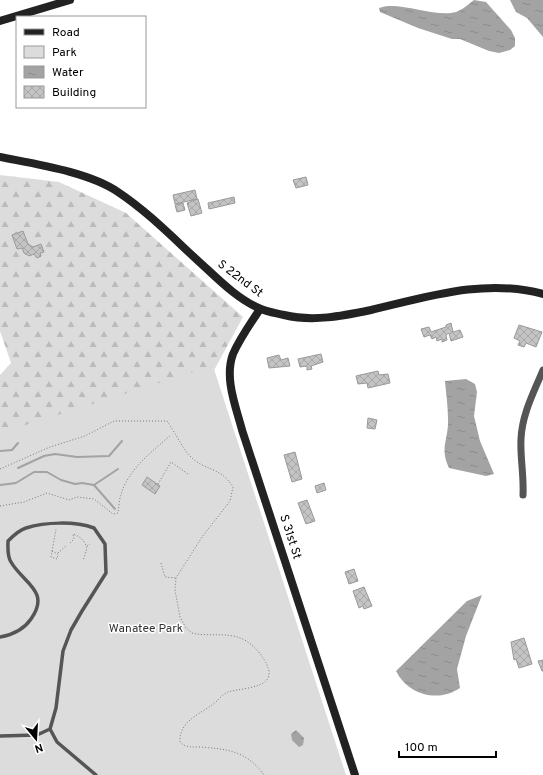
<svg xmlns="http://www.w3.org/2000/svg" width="543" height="775" viewBox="0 0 543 775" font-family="Overpass,sans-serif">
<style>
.forest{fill:url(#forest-firs)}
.park{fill:#dcdcdc}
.water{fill:url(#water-ripples)}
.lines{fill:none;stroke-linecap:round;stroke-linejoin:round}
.stream{stroke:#a3a3a3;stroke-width:2}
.building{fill:url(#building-cross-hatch);stroke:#999}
.path{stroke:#777;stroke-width:1;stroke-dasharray:1 2;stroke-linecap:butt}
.lane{stroke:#555;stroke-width:3.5}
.street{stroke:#555;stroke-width:7}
.secondary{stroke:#222;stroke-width:8}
.labels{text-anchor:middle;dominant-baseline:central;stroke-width:3;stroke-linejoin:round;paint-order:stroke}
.street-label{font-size:12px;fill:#000;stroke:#fff}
.park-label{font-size:12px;fill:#333;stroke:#fff}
</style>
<defs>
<pattern id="forest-firs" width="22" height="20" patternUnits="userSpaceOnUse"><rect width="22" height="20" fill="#dcdcdc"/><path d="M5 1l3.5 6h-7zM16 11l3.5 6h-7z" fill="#bbb"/></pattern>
<pattern id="water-ripples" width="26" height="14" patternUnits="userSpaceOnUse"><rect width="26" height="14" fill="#a3a3a3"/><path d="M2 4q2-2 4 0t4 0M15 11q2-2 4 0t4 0" fill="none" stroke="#8b8b8b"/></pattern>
<pattern id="building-cross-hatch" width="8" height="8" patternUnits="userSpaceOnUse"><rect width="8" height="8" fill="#c4c4c4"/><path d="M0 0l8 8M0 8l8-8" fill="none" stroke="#a7a7a7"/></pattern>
</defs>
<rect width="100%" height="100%" fill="#fff"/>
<path class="forest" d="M0,175L59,182L126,213L243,317L212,374L0,521V375L11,363L0,331Z"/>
<path class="park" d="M213,366L346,775H0V433Z"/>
<path class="water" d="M474,0L486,2L511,30L515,38V46L510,50L499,53L489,51L460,39H452L418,28L380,12L379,8C398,0 435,18 456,12C462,10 469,4 474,0Z
M510,0H543V37L527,18L516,12Z
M466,379L475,384L477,392L474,416L480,441L494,474L486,476L449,468C439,448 449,439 448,419C448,406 446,394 445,381Z
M482,595L466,636L457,669L460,688C438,703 408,695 396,671L467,601Z
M296,730L304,738L303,745L299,747L292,740L291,734Z"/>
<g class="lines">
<path class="stream" d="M0,451L12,450L18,443
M18,468L44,456L55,454L77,457L109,456L122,441
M0,485L16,483L34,472H47L61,480L75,484L82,483L94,485L115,509
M94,485L118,469"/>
</g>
<path class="building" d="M306,177L308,185L296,188L293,180Z
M195,190L197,199L175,204L173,195Z
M234,197L235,203L209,209L208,203Z
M198,199L202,213L191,216L187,203Z
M183,203L185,210L177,212L175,205Z
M23,231L28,244L33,247L41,244L44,252L40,253L41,256L37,258L34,254L29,256L24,253L22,248L17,249L12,235Z
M451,323L453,332L460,330L463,337L451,341L449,333L446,335L447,340L442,342V339L437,341L436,337L432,339L430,335L424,337L421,329L429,327L431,332L446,327V325Z
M519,325L542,332L536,347L526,343L524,347L518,345L520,341L514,338Z
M321,354L323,362L311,366L312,369L307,370V366L300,367L298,359Z
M279,355L281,360L288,358L290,366L269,368L267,358Z
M378,371L379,375L388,374L390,383L368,388L367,383L358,384L356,376Z
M368,418L377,420L375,429L367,428Z
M295,452L302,479L292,482L284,455Z
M147,477L160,486L155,494L142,485Z
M324,483L326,490L317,493L315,486Z
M307,500L315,521L306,524L298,503Z
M354,569L358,581L349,584L345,572Z
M364,587L372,606L364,609L363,606L359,608L353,591Z
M524,638L532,664L519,668L516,659L514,660L511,642Z
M543,660V671H542L538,661Z"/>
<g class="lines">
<path class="path" d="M0,469L50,447L85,436L114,421H167C175,432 181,446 190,456C204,471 220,466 233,487L230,501L202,537L176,578L175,590L180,617L186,628L192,633C207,637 224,632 240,638C249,641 258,650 263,658C284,689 245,687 228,692C221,695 218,701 212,705C198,715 179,722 180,742C186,748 192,747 200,747C227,749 247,751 264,775
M158,484L171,462L188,474
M0,506L24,502L47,493L69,500L77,497L94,499L113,514L118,513C119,507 119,500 121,495C127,471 152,451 170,436
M70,543L74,539L73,534C81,537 84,540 87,548L83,561
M87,546L90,544
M52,551L58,554L57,559L51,557L56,529
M58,553L67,545
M161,563L165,577L176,578"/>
<path class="lane" d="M0,637C12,635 24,629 31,619C51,591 23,583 11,562C7,556 8,548 8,541C13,536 19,530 26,528C45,522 75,521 94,528L105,544L106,573L82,611L71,630L63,651L56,708L50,729L37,735L0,736
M50,729L57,742L96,775"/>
<path class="street" d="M523,495C524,475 520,457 521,439C522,414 534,392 543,370"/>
<path class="secondary" d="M0,21L70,0
M0,157C35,164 89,172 118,192C151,214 178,243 207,269C223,284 241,301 261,309C268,312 276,313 284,315C313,322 342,316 371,310C427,297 485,278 543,294
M260,309C251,323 240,338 233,354C224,378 236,407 242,430L355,775"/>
</g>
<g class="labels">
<g class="street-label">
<text transform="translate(240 279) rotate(37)">S 22nd St</text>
<text transform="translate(290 537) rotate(72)">S 31st St</text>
</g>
<g class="park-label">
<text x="146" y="629">Wanatee Park</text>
</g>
</g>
<rect x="16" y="16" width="130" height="92" fill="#ffffff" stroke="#999999"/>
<rect x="24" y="29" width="20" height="6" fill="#222222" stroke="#999999"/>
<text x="52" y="36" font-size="12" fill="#000000">Road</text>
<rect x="24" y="46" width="20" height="12" fill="#dcdcdc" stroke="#999999"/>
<text x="52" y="56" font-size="12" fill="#000000">Park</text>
<rect x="24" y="66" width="20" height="12" fill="url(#water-ripples)" stroke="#999999"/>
<text x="52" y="76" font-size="12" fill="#000000">Water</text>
<rect x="24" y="86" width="20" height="12" fill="url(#building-cross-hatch)" stroke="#999999"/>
<text x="52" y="96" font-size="12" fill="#000000">Building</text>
<g transform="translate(36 739) rotate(162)" stroke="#ffffff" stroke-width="3" paint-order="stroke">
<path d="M0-3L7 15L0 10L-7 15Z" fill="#000000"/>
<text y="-6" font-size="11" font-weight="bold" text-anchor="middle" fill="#000000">N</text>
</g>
<path d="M399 751v6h97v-6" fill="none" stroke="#000000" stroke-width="2"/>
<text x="405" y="751" font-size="12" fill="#000000" stroke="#ffffff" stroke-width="3" paint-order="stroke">100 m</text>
</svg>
